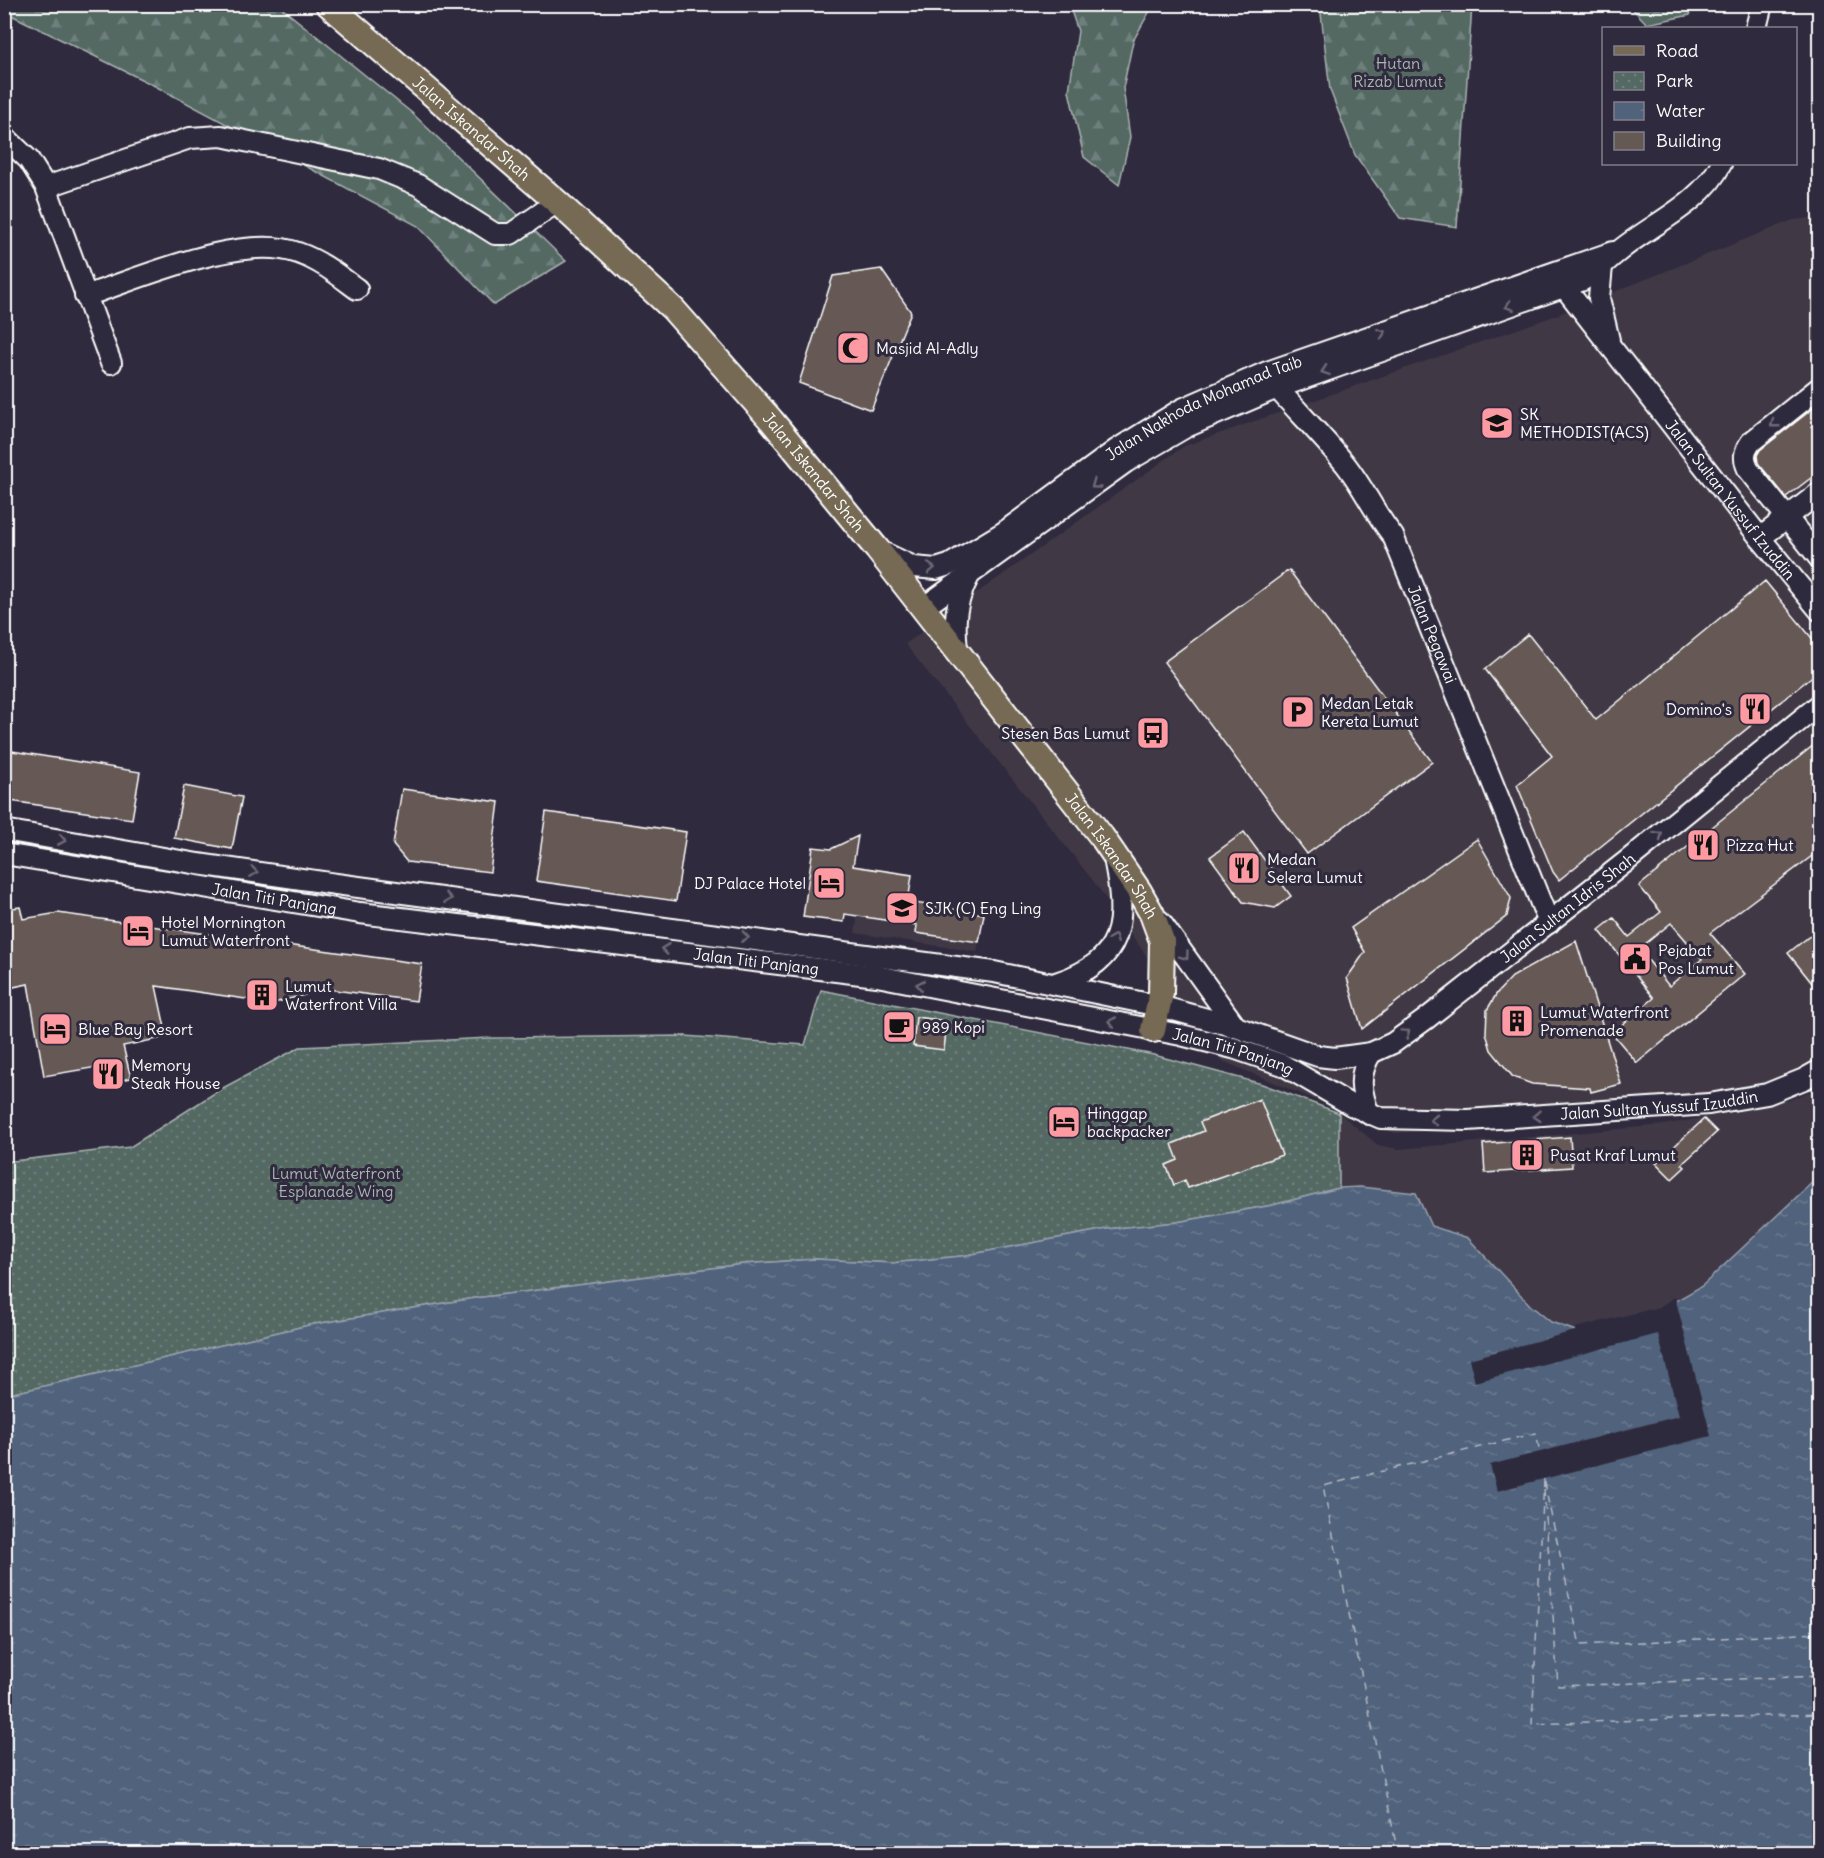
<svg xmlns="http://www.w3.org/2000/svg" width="1824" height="1858" viewBox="0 0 1824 1858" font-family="Delius,sans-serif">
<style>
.built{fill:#3f3844}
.forest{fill:url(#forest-firs);stroke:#aab4b2;stroke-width:1.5}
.park{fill:url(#park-dots);stroke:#aab4b2;stroke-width:1.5}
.water{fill:url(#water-ripples);stroke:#97a1b0;stroke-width:1.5}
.pier{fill:#2f2a3d}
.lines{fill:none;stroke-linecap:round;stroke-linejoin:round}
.ferry{stroke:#b1b8c4;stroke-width:1.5;stroke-dasharray:8 6;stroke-linecap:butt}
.building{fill:#655954;stroke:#fff;stroke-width:1.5;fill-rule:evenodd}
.minor-casing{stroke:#fff;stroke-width:24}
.major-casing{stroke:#fff;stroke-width:28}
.minor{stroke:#2f2a3d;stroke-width:20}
.major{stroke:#776a54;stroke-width:24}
.oneway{stroke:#6d6a77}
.labels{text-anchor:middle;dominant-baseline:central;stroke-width:6;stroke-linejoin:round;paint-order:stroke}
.park-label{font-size:16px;fill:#aab4b2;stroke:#2f2a3d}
.street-label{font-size:16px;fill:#fff;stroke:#2f2a3d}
.poi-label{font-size:16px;fill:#fff;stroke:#2f2a3d;text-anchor:start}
</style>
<defs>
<pattern id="forest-firs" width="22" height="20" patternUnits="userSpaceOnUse" patternTransform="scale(1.5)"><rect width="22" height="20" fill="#546964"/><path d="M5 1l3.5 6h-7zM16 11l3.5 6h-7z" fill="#6e807b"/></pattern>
<pattern id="park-dots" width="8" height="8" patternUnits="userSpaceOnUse" patternTransform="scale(1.5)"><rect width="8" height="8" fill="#546964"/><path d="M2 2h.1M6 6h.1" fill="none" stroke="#6e807b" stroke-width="1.8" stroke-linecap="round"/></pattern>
<pattern id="water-ripples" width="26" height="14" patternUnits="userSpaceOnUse" patternTransform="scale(1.5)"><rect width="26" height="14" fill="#51627b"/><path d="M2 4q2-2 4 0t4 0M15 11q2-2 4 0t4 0" fill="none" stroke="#6b7a8f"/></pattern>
</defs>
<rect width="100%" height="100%" fill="#2f2a3d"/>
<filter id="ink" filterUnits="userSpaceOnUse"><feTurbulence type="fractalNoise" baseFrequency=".0167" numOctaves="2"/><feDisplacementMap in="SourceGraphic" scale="12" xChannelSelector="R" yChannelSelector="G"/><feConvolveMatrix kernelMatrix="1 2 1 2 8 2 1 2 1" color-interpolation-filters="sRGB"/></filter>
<g filter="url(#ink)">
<path class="built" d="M1819,217L1820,1078L1785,1102L1819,1087V1176L1702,1286L1660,1310L1576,1331L1551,1322L1530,1305L1468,1238L1431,1226L1416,1193L1360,1187L1339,1188V1113L1378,1145L1398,1149L1663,1125L1772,1105L1395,1133L1220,1060L1094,882L905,644L1184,446L1554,316L1793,220Z
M865,867L912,875L908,902L984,914L977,952L855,933Z"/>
<path class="forest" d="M4,5H278L412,113L566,261L494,305L418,226L155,86L5,12Z
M1069,5H1150L1151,9L1133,41L1123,88L1130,137L1119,185L1084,157L1069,91L1078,31Z
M1320,5H1472L1457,227L1400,218L1355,155L1330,90Z
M1629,5H1693L1690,15L1647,24Z"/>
<path class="park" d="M821,990L1154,1055L1262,1084L1339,1113V1188L1273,1205L1177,1222L1107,1229L962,1256L892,1263L815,1259L744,1264L475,1298L309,1325L5,1395V1162L130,1147L221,1089L300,1047L490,1038L685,1036L805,1045Z"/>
<path class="water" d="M1819,1176V1853L5,1854V1395L309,1325L475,1298L744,1264L815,1259L892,1263L962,1256L1107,1229L1177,1222L1273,1205L1339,1188L1360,1187L1416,1193L1431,1226L1468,1238L1530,1305L1551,1322L1576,1331L1660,1310L1702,1286Z"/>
<path class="pier" d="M1675,1297L1711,1436L1497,1491L1490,1465L1679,1416L1658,1334L1475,1382L1469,1359L1575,1331V1328L1659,1307Z"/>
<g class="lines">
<path class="ferry" d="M1544,1479L1532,1724L1820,1714
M1544,1482L1580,1645L1820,1633
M1544,1489L1558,1686L1820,1676
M1398,1854L1323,1486L1536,1433L1540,1453"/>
</g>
<path class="building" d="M881,269L911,312L871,410L799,383L833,276Z
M1820,403V471L1786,497L1758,463L1757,455L1760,450Z
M1289,570L1432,762L1307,854L1164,662Z
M1765,581L1820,648V670L1559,880L1553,872L1517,785L1552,756L1485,669L1528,634L1596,720Z
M1820,740V850L1710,933L1745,974L1637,1063L1612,1033L1654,998L1599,930L1614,918L1629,937L1661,912L1639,886ZM1671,923L1702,959L1669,986L1639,949Z
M12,751L140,772L132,819L4,800Z
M184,786L242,797L232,849L174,838Z
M402,789L499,802L490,872L407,862L393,845Z
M546,812L686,832L676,901L536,881Z
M1244,832L1291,896L1275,908L1243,902L1210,857Z
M858,836L853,866L912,875L908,902L984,914L979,942L916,933L917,925L845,914L844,922L803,917L813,847L831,849Z
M1477,839L1511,898L1507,916L1362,1029L1347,978L1365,952L1351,928Z
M20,907L23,919L58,913L422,964L416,1001L327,989L274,1003L156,986L167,1037L123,1046L131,1078L100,1085L97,1067L44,1076L28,984L4,989V909Z
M1820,928V993L1788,953Z
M1576,941L1621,1084L1591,1092L1590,1088L1532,1084L1513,1077L1491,1050L1486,1033L1487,1010L1497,993L1512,977Z
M916,1017L947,1021L944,1050L913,1046Z
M1260,1099L1282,1155L1188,1188L1185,1180L1174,1185L1166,1165L1178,1160L1172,1144L1204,1131L1200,1122Z
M1704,1119L1717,1132L1682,1164L1685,1167L1672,1179L1656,1163Z
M1570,1137L1572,1167L1485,1173L1483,1144Z"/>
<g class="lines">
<g class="minor-casing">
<g id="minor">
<path d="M1756,28L1762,4"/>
<path d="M4,136L29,160L46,187L111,363"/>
<path d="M46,187L190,138L221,136L379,169L418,185L495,234H511L557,202"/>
<path d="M1602,266L1599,298L1609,340"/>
<path id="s1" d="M1558,279L1760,538L1820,611"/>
<path d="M85,296C141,278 243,232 298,253C321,261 338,275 357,289"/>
<path id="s2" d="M1271,378L1277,388C1300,414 1325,439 1346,465C1364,488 1375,514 1393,536L1549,923"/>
<path d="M1820,387L1751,442C1744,452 1743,458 1748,469L1820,559"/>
<path d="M1760,538L1820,492"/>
<path id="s3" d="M880,551L914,567L936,569L949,565L1004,532L1116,450L1182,409L1267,372L1613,252"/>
<path d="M923,608L1126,462L1186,427L1277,388L1583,280C1596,272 1606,261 1619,251C1653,223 1701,204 1721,164"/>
<path d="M957,650C954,621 955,602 969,576"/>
<path id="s4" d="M4,830L198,864L336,884L994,972L1159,1006L1236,1027L1318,1056L1335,1058L1371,1053L1393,1043L1426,1019L1628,860L1820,704"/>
<path id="s5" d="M4,854L360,913L877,976L1181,1035L1233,1048L1283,1065L1351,1105L1381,1118L1467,1120L1709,1104L1767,1094L1804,1079L1820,1070"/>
<path d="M1160,921L1236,1027"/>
<path d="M1056,983C1126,960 1127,922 1114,858"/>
<path d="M1369,1114C1360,1090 1358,1075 1371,1053"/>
</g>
</g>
<g class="major-casing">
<g id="major">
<path id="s6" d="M328,4L557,202L673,309L771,420L877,549L1102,837L1139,891L1152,914L1162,941L1161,993L1153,1030"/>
</g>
</g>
<use href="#minor" class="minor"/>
<use href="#major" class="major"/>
</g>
<defs><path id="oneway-chevron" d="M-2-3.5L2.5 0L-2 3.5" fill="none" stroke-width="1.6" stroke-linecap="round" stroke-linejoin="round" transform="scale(1.5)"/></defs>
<g class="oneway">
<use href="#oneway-chevron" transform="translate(1509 306) rotate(161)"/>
<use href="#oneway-chevron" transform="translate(1382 333) rotate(-19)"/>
<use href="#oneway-chevron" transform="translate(1325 371) rotate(161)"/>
<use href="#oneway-chevron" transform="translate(1774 424) rotate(142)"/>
<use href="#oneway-chevron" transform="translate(1095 485) rotate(144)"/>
<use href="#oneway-chevron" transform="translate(931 568) rotate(-2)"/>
<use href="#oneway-chevron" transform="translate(1659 835) rotate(-39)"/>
<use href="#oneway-chevron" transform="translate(62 840) rotate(10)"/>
<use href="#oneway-chevron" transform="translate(254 872) rotate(8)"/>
<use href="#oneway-chevron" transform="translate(448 898) rotate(7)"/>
<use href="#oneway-chevron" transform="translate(745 937) rotate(8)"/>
<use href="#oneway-chevron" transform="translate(1114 938) rotate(-68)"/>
<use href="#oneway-chevron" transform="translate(665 949) rotate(-173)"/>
<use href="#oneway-chevron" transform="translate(1185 956) rotate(54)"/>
<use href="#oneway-chevron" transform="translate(920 985) rotate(-169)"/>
<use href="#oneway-chevron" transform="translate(1112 1022) rotate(-169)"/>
<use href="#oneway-chevron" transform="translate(1406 1033) rotate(-35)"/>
<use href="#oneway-chevron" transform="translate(1537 1116) rotate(176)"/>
<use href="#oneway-chevron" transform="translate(1434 1120) rotate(-179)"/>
</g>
</g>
<defs>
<g id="mosque-square" transform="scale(1.725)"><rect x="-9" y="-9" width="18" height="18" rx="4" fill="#ff9aa2" stroke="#2f2a3d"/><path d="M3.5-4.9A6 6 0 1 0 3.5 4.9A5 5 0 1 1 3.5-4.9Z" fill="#111"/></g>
<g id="school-square" transform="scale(1.725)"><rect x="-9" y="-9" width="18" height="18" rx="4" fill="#ff9aa2" stroke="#2f2a3d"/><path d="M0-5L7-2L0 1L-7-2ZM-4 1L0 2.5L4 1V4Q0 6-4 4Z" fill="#111"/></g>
<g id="restaurant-square" transform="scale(1.725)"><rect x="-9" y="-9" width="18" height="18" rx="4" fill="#ff9aa2" stroke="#2f2a3d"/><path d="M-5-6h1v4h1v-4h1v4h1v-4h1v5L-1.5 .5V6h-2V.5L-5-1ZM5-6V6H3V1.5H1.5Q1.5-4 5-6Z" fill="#111"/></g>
<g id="parking-square" transform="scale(1.725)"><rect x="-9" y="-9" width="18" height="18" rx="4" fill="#ff9aa2" stroke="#2f2a3d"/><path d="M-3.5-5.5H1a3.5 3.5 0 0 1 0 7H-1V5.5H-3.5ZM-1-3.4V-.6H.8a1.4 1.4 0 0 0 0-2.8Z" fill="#111"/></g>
<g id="bus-square" transform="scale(1.725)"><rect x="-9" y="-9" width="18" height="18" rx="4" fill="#ff9aa2" stroke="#2f2a3d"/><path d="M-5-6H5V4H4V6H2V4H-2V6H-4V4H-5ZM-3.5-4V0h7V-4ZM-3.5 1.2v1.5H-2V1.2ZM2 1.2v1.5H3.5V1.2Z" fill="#111"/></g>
<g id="hotel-square" transform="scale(1.725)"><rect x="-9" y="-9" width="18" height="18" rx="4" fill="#ff9aa2" stroke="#2f2a3d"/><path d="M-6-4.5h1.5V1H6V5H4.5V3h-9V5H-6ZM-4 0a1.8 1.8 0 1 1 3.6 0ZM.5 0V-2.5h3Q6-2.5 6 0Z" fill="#111"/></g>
<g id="civic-square" transform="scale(1.725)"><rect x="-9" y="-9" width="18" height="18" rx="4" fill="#ff9aa2" stroke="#2f2a3d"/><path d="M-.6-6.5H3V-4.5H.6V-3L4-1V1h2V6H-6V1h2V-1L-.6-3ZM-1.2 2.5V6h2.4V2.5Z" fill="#111"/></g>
<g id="building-square" transform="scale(1.725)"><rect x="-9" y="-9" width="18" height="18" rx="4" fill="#ff9aa2" stroke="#2f2a3d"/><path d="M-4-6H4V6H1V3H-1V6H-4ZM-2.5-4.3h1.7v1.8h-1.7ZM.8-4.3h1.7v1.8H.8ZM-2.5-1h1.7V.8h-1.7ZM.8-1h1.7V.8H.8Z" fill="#111"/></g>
<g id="cafe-square" transform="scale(1.725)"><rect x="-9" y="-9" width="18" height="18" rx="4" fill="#ff9aa2" stroke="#2f2a3d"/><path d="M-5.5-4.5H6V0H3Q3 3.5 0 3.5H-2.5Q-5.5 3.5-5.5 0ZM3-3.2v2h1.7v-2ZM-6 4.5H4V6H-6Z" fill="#111"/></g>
</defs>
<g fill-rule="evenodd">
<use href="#mosque-square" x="853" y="348"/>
<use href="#school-square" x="1497" y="423"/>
<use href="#restaurant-square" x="1755" y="709"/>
<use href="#parking-square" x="1298" y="712"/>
<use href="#bus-square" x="1153" y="733"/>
<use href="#restaurant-square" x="1703" y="845"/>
<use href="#restaurant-square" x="1244" y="868"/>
<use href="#hotel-square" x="829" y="883"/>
<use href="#school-square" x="902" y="908"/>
<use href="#hotel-square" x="138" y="931"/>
<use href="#civic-square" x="1635" y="959"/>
<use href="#building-square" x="262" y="995"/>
<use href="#building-square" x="1517" y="1021"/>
<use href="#cafe-square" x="899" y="1027"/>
<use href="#hotel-square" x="55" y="1029"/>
<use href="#restaurant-square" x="108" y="1074"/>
<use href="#hotel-square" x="1064" y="1122"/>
<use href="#building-square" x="1527" y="1155"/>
</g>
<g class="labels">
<g class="park-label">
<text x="1398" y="63">Hutan<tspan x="1398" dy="18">Rizab Lumut</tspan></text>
<text x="336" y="1173">Lumut Waterfront<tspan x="336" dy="18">Esplanade Wing</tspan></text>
</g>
<g class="street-label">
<text stroke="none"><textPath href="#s6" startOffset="190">Jalan Iskandar Shah</textPath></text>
<text stroke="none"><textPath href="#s3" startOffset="374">Jalan Nakhoda Mohamad Taib</textPath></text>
<text stroke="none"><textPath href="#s6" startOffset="676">Jalan Iskandar Shah</textPath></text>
<text stroke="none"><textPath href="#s1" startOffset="280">Jalan Sultan Yussuf Izuddin</textPath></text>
<text stroke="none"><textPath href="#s2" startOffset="306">Jalan Pegawai</textPath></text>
<text stroke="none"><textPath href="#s6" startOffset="1162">Jalan Iskandar Shah</textPath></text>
<text stroke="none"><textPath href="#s5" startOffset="274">Jalan Titi Panjang</textPath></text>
<text stroke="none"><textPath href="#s4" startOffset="1634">Jalan Sultan Idris Shah</textPath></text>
<text stroke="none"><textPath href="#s5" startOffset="760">Jalan Titi Panjang</textPath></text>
<text stroke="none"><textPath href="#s5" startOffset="1246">Jalan Titi Panjang</textPath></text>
<text stroke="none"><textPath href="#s5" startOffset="1688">Jalan Sultan Yussuf Izuddin</textPath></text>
</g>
<g class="poi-label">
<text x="876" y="348">Masjid Al-Adly</text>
<text x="1520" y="414">SK<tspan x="1520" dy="18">METHODIST(ACS)</tspan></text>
<text x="1321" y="703">Medan Letak<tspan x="1321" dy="18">Kereta Lumut</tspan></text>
<text x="1732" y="709" text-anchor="end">Domino's</text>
<text x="1130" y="733" text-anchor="end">Stesen Bas Lumut</text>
<text x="1726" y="845">Pizza Hut</text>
<text x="1267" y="859">Medan<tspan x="1267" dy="18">Selera Lumut</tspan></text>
<text x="806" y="883" text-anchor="end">DJ Palace Hotel</text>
<text x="925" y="908">SJK (C) Eng Ling</text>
<text x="161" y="922">Hotel Mornington<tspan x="161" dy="18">Lumut Waterfront</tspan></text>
<text x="1658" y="950">Pejabat<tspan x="1658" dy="18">Pos Lumut</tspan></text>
<text x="285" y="986">Lumut<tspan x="285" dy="18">Waterfront Villa</tspan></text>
<text x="1540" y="1012">Lumut Waterfront<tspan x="1540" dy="18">Promenade</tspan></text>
<text x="922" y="1027">989 Kopi</text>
<text x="78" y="1029">Blue Bay Resort</text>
<text x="131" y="1065">Memory<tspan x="131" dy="18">Steak House</tspan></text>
<text x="1087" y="1113">Hinggap<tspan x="1087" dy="18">backpacker</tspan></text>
<text x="1550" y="1155">Pusat Kraf Lumut</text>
</g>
</g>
<rect width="1824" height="1858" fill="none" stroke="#2f2a3d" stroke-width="24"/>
<rect x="12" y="12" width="1800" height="1834" fill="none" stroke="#fff" stroke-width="2" filter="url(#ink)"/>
<rect x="1602" y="27" width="195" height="138" fill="#2f2a3d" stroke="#827f8b" stroke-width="1.5"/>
<rect x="1614" y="46" width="30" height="9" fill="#776a54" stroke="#827f8b" stroke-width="1.5"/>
<text x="1656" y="57" font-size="18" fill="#ffffff">Road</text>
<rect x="1614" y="72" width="30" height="18" fill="url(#park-dots)" stroke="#827f8b" stroke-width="1.5"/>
<text x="1656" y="87" font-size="18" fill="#ffffff">Park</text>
<rect x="1614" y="102" width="30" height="18" fill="url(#water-ripples)" stroke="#827f8b" stroke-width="1.5"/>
<text x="1656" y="117" font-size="18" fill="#ffffff">Water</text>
<rect x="1614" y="132" width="30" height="18" fill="#655954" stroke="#827f8b" stroke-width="1.5"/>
<text x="1656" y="147" font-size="18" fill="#ffffff">Building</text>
</svg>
